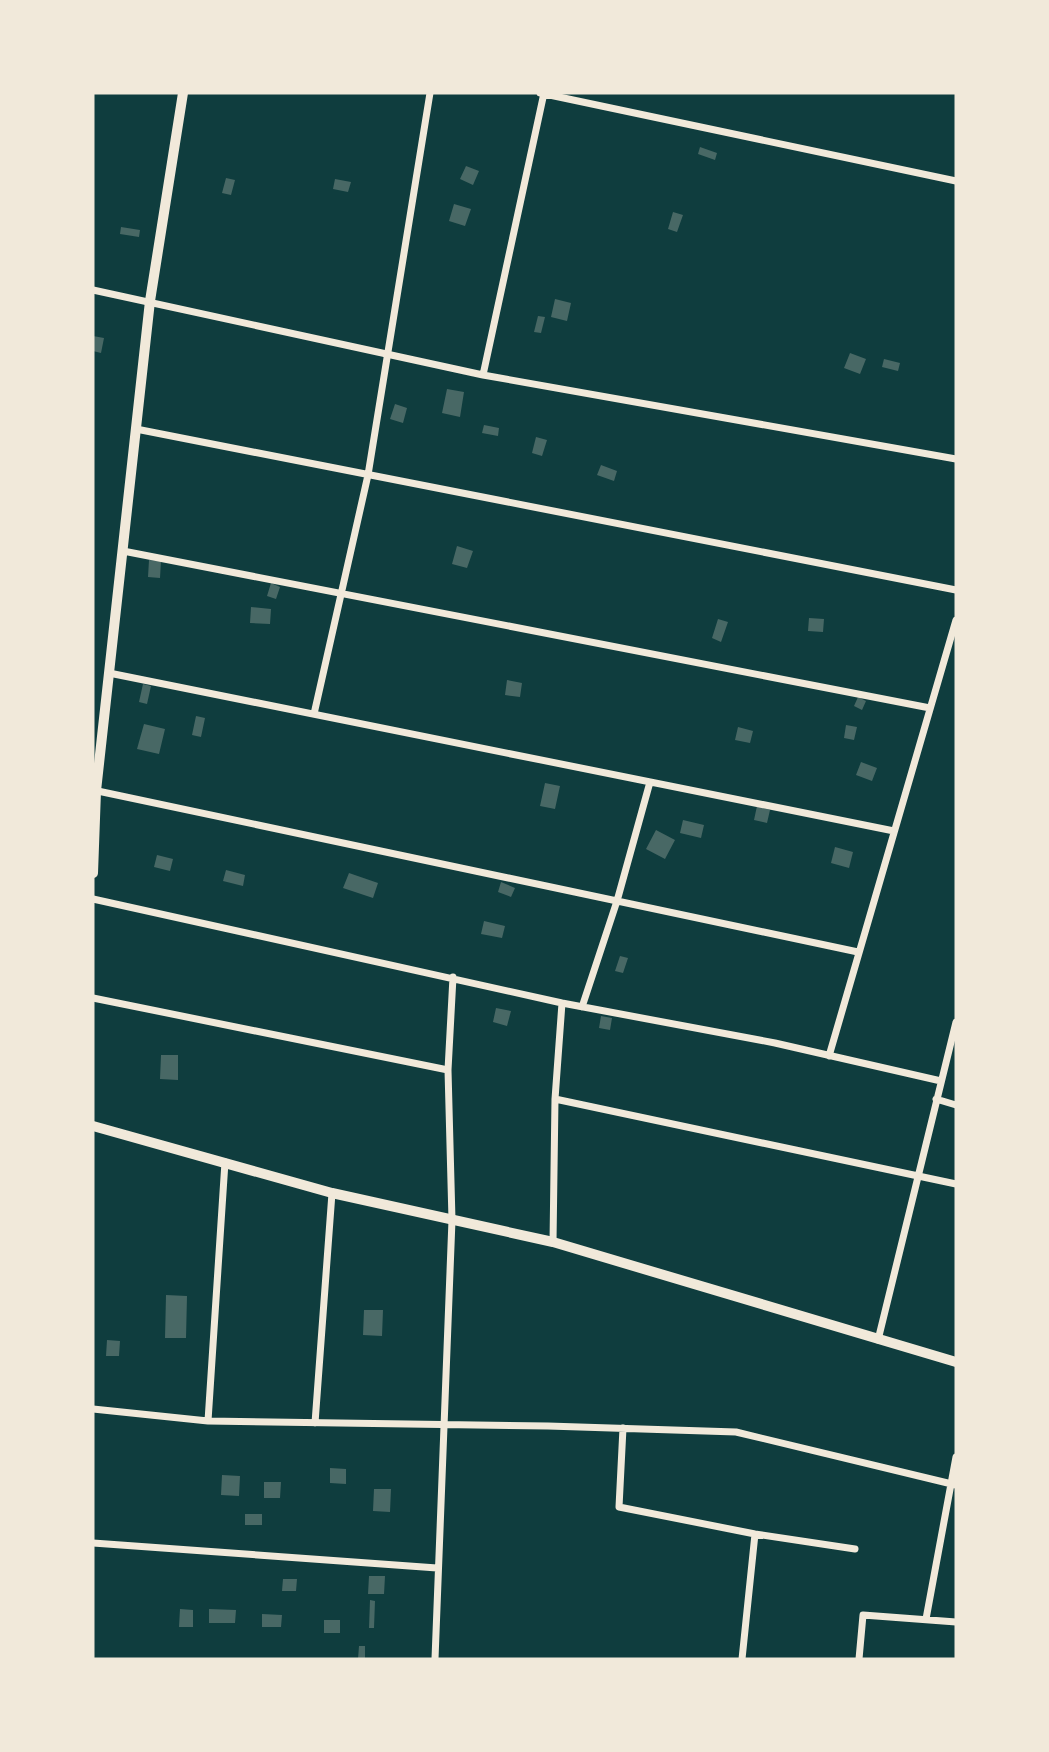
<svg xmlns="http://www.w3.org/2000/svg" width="1049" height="1752" viewBox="0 0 1049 1752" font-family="Figtree,sans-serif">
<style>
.building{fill:#486865}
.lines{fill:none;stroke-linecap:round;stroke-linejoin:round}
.minor{stroke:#f1e9da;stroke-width:7}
.tertiary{stroke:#f1e9da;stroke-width:10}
</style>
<rect width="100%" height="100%" fill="#0f3d3e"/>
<path class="building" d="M700,147L717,153L715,160L698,154Z
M466,166L479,171L473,185L460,179Z
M226,178L235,180L231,195L222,193Z
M335,179L351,182L348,192L333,189Z
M454,204L471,209L465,226L449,221Z
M673,212L683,215L677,232L668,229Z
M121,227L140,230L139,237L120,234Z
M555,299L571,303L567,321L551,317Z
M538,316L545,317L541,333L534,332Z
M93,336L104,338L101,353L93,351Z
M850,353L866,359L860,374L844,368Z
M884,359L900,363L898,371L882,367Z
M447,389L464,392L460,417L442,413Z
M395,404L407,408L403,423L390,419Z
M484,425L499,428L498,436L482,433Z
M536,437L547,440L542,456L532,453Z
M601,465L617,471L614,481L597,475Z
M457,546L473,551L467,568L452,564Z
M149,560L161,561L160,578L148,577Z
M271,583L280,587L276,599L267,596Z
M251,607L271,609L270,624L250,623Z
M809,618L824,619L823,632L808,631Z
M718,619L728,622L721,642L712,638Z
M507,680L522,683L520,697L505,695Z
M143,684L151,686L147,704L139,702Z
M858,697L866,701L862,710L854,706Z
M196,716L205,718L201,737L192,735Z
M144,724L165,729L159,754L137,749Z
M846,725L857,727L854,740L844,738Z
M738,727L753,731L750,743L735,740Z
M861,762L877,768L872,781L856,775Z
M545,783L560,786L555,809L540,806Z
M757,806L770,810L767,823L754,820Z
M683,820L704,825L701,838L680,833Z
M656,830L675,840L665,859L646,849Z
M835,847L853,852L849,868L831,863Z
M157,855L173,859L170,871L154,867Z
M226,870L245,875L243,886L223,881Z
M349,873L378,883L373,898L343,888Z
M501,882L515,888L511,897L498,892Z
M484,921L505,926L502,938L481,934Z
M620,956L628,958L623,973L615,971Z
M496,1008L511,1011L507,1026L493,1022Z
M601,1016L612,1018L610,1030L599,1028Z
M161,1055H178V1080L160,1079Z
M166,1295L187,1296L186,1338H165Z
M364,1310H383L382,1336L363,1335Z
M107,1340L120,1341L119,1356H106Z
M330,1468L346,1469V1484L330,1483Z
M222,1475L240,1476L239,1496L221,1495Z
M264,1482H281L280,1498H264Z
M374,1489H391L390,1512L373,1511Z
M245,1514H262V1525H245Z
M369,1576H385L384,1594H368Z
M283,1579H297L296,1591H282Z
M370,1600L375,1601L374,1628H369Z
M180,1609L193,1610V1627H179Z
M209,1609L236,1610L235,1623H209Z
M262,1614L282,1615L281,1627H262Z
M324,1620H340V1633H324Z
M359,1646H365V1659H358Z"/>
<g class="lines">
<path class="minor" d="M540,93L956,181
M93,290L483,375L956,459
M483,375L544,93
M136,429L956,590
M123,551L930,708
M109,673L894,831
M314,714L368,475L430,93
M93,790L858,952
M93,899L562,1003L775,1043L941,1081
M93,998L448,1070
M582,1007L617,901L650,782
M829,1056L956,620
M555,1099L956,1184
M936,1099L956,1105
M553,1242L555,1099L562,1003
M878,1340L956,1022
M93,1409L208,1421L548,1426L736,1432L956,1485
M208,1421L225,1162
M315,1423L332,1193
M623,1428L619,1507L755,1534L855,1549
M93,1543L437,1568
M926,1619L956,1457
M435,1659L452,1220L448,1070L453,977
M742,1659L755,1534
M859,1659L863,1615L956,1622"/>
<path class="tertiary" d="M93,873L96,791L150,301L183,93
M93,1126L332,1193L553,1242L956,1362"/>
</g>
<rect width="1049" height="1752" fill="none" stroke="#f1e9da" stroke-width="189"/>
</svg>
